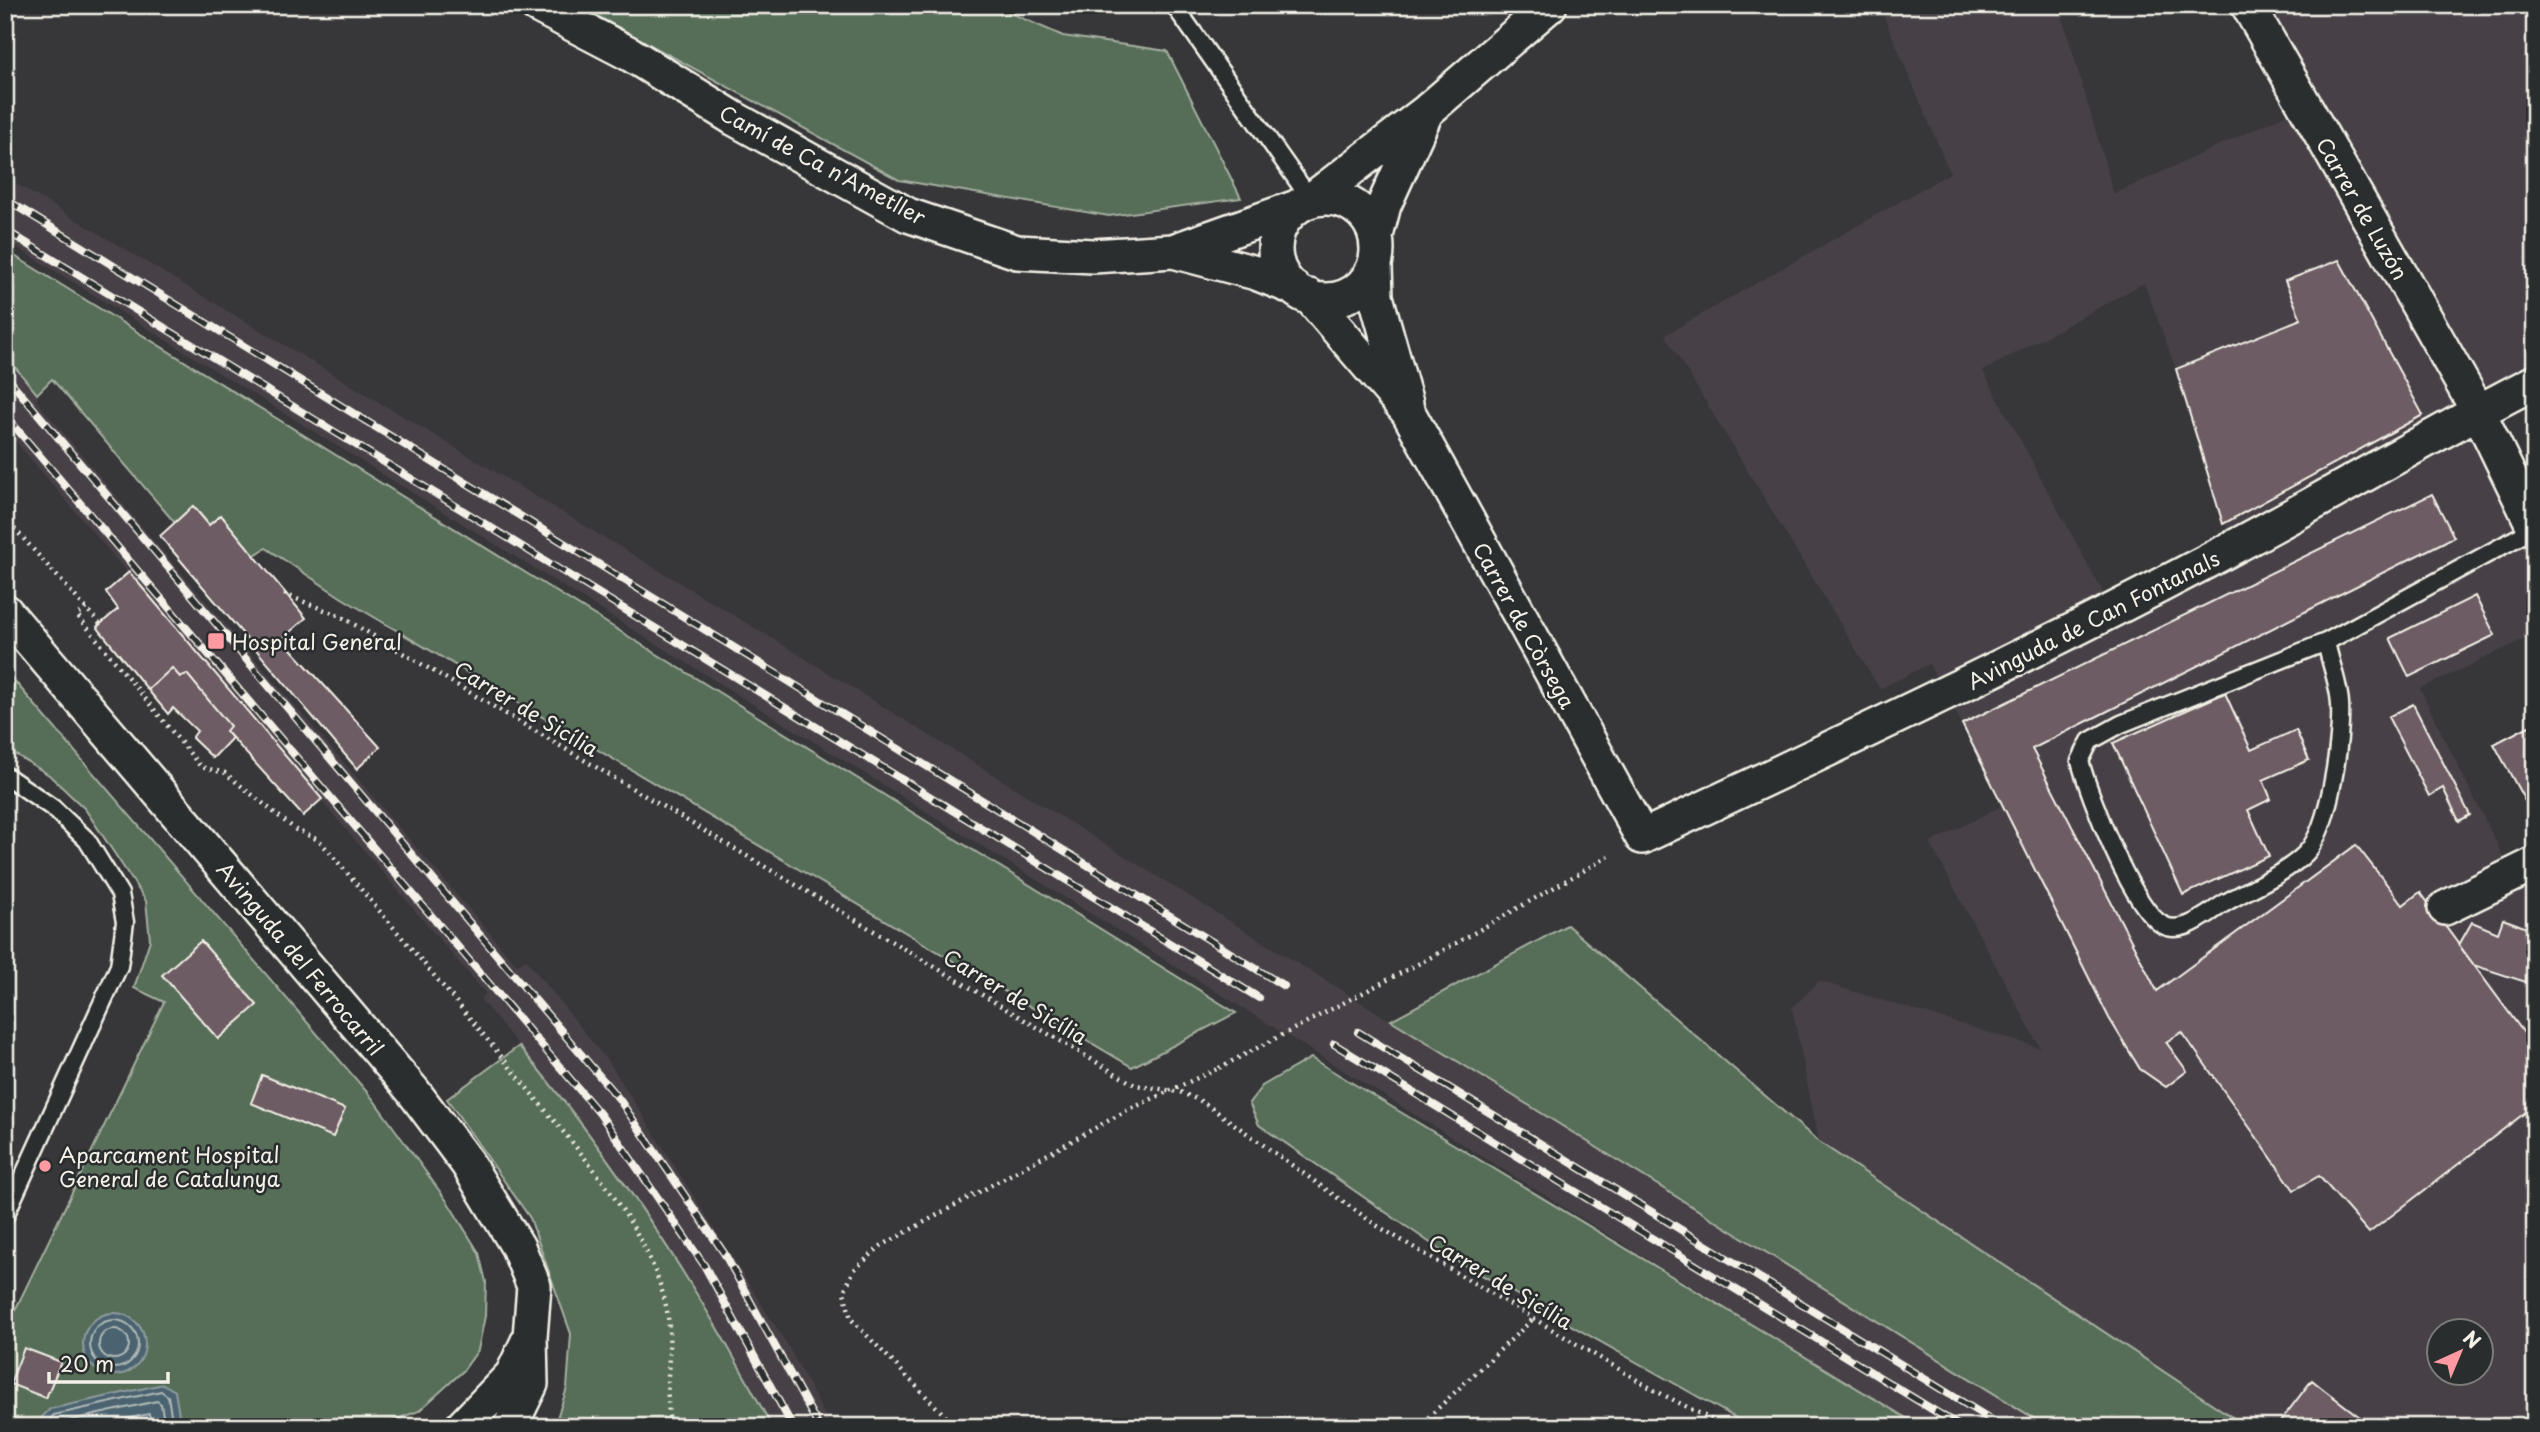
<svg xmlns="http://www.w3.org/2000/svg" width="2540" height="1432" viewBox="0 0 2540 1432" font-family="'Playpen Sans',sans-serif">
<style>
.built{fill:#474146;fill-rule:evenodd}
.green{fill:#566d59;stroke:#a5afa0;stroke-width:2}
.water{fill:#4b646f;stroke:#8f9c9f;stroke-width:2}
.lines{fill:none;stroke-linecap:round;stroke-linejoin:round}
.shore{stroke:#b0b9b8;stroke-width:2}
.building{fill:#6d5c64;stroke:#f4f1e8;stroke-width:2}
.lane-casing{stroke:#f4f1e8;stroke-width:21}
.street-casing{stroke:#f4f1e8;stroke-width:38}
.path{stroke:#f4f1e8;stroke-width:4.5;stroke-dasharray:2 5;stroke-linecap:butt}
.lane{stroke:#2a2d2e;stroke-width:16}
.street{stroke:#2a2d2e;stroke-width:33}
.rail-casing{stroke:#f4f1e8;stroke-width:8}
.rail{stroke:#2a2d2e;stroke-width:5;stroke-dasharray:16;stroke-linecap:butt}
.path-bridge{stroke:#f4f1e8;stroke-width:4.5;stroke-dasharray:2 5;stroke-linecap:butt}
.poi-dot{fill:#ff9aa2;stroke:#2a2d2e;stroke-width:2.5}
.labels{text-anchor:middle;dominant-baseline:central;stroke-width:5;stroke-linejoin:round;paint-order:stroke}
.street-label{font-size:21px;fill:#f4f1e8;stroke:#2a2d2e}
.poi-label{font-size:21px;fill:#f4f1e8;stroke:#2a2d2e;text-anchor:start}
</style>
<rect width="100%" height="100%" fill="#373639"/>
<filter id="ink" filterUnits="userSpaceOnUse"><feTurbulence type="fractalNoise" baseFrequency=".0143" numOctaves="2"/><feDisplacementMap in="SourceGraphic" scale="14" xChannelSelector="R" yChannelSelector="G"/><feConvolveMatrix kernelMatrix="1 2 1 2 8 2 1 2 1" color-interpolation-filters="sRGB"/></filter>
<g filter="url(#ink)">
<path class="built" d="M1879,5H2059L2114,194L2304,106L2248,5H2535V382L2478,411L2535,529V634L2420,689L2512,874L2535,864V1427H2247L1819,1142L1792,1008L1819,981L2040,1048L1930,843L2003,805L1962,724L1929,664L1880,689L1665,335L1950,173ZM2144,283L2176,369L2233,547L2112,609L1983,371ZM2438,1330H2480V1372H2438Z
M5,177L793,651L2048,1427H1918L5,240Z
M5,358L38,397L36,400L136,520L517,965L526,959L613,1068L788,1346L831,1427H772L659,1235L560,1095L480,999L486,994L5,429Z"/>
<path class="green" d="M577,5H992L1063,36L1167,51L1241,198L1109,216L899,180Z
M5,250L1236,1013L1132,1067L342,598L266,548L253,556L209,525L193,506L175,523L52,379L37,394L5,355Z
M5,670L373,1099L449,1204L479,1253L486,1282L485,1316L478,1350L463,1371L419,1411L376,1427H5V1331L164,1002L134,988L150,940L146,901L85,809L49,775L5,748Z
M1567,925L1819,1142L2247,1427H2048L1391,1020Z
M519,1046C617,1162 701,1292 772,1427H554L567,1388L571,1334L530,1218L447,1099Z
M1311,1058L1921,1427H1752L1455,1260L1259,1125L1249,1103L1262,1086Z"/>
<path class="water" d="M83 1344a31 31 0 1 1 62 0a31 31 0 1 1-62 0Z
M163,1384L175,1391L181,1427H45L42,1417L50,1409Z"/>
<g class="lines">
<path class="shore" d="M90 1344a24 24 0 1 1 48 0a24 24 0 1 1-48 0Z
M99 1344a15 15 0 1 1 30 0a15 15 0 1 1-30 0Z
M51,1427L50,1419L54,1415L161,1391L168,1396L173,1427
M60,1427L63,1422L157,1401L161,1404L165,1427
M89,1427L149,1414L154,1427"/>
</g>
<path class="building" d="M2339,260L2423,415L2223,524L2176,369L2301,319L2285,281Z
M2432,494L2454,537L2032,749L2157,991L2356,845L2403,905L2420,892L2535,1048V1105L2369,1233L2319,1176L2294,1190L2182,1032L2166,1042L2187,1071L2166,1087L2140,1069L2109,1018L1962,724Z
M193,506L209,525L221,515L306,618L282,639L380,747L357,769L160,536Z
M129,572L322,799L303,816L226,731L230,726L187,674L180,677L172,668L148,690L97,627L118,609L106,592Z
M2475,596L2495,635L2409,677L2390,638Z
M172,668L180,677L187,674L230,726L226,731L232,738L213,758L192,738L197,731L173,708L168,714L148,690Z
M2225,693L2251,750L2296,730L2309,760L2263,780L2271,799L2248,810L2269,856L2183,895L2113,743Z
M2413,704L2470,815L2459,821L2443,788L2429,796L2388,717Z
M2535,723V813L2532,814L2494,744Z
M2503,919L2535,931V985L2473,965L2459,945L2472,922L2498,933Z
M201,941L257,1005L218,1039L162,975Z
M262,1075L345,1109L333,1137L251,1103Z
M24,1348L61,1362L46,1398L10,1384Z
M2312,1380L2323,1389L2373,1427H2276Z"/>
<g class="lines">
<g class="lane-casing">
<path id="lane" d="M1174,5L1311,200
M2326,642C2330,662 2339,684 2340,704C2342,738 2330,828 2306,853C2285,874 2251,888 2225,903C2208,913 2183,936 2163,925C2133,910 2089,795 2080,761L2090,741L2121,724L2326,642L2535,528
M5,775L53,808L87,840L120,894L125,922L119,966L5,1216"/>
</g>
<g class="street-casing">
<path id="street" d="M536,5L630,54L735,119L908,215L1017,252L1093,256L1173,251L1297,207
M2248,5L2478,411L2535,529
M1275 249a51 51 0 1 1 102 0a51 51 0 1 1-102 0Z
M1311,200L1427,111L1550,5
M1376,236L1384,205L1425,115
M1173,251L1256,273L1294,288
M1375,265L1376,297L1406,403
M1309,296L1408,412L1642,837C1840,744 2039,651 2232,548C2334,494 2432,434 2535,382
M5,611L413,1091L467,1163L518,1247L534,1286L530,1337L531,1384L510,1427
M2445,908L2535,864
M462,1427L512,1375L529,1339"/>
</g>
<path class="path" d="M5,518L100,624
M284,594L340,616L1135,1085L1180,1092L1203,1102L1376,1225L1654,1390L1726,1427
M86,608L77,615L201,767L225,773L296,830L319,840C389,922 459,1004 527,1088C579,1152 647,1223 666,1306C675,1345 662,1386 671,1427
M1437,954L1611,855
M956,1427L851,1319L844,1292L854,1270L881,1246L1126,1111L1219,1068
M1418,1427L1533,1319"/>
<use href="#lane" class="lane"/>
<use href="#street" class="street"/>
<g class="rail-casing">
<path id="rail" d="M5,199L1284,986
M5,230L1259,998
M5,375L619,1099L724,1253L819,1427
M5,415L600,1114L704,1265L793,1427
M1358,1032L2003,1427
M1334,1044L1961,1427"/>
</g>
<use href="#rail" class="rail"/>
<path class="path-bridge" d="M1219,1068L1437,954"/>
</g>
</g>
<g class="poi-dot">
<rect x="207" y="632" width="18" height="18" rx="3.5"/>
<circle cx="45" cy="1166" r="7"/>
</g>
<g class="labels">
<g class="street-label">
<text transform="translate(823 164) rotate(28)">Camí de Ca n'Ametller</text>
<text transform="translate(2363 208) rotate(60)">Carrer de Luzón</text>
<text transform="translate(2093 619) rotate(-27)">Avinguda de Can Fontanals</text>
<text transform="translate(1525 625) rotate(61)">Carrer de Còrsega</text>
<text transform="translate(527 708) rotate(31)">Carrer de Sicília</text>
<text transform="translate(301 958) rotate(50)">Avinguda del Ferrocarril</text>
<text transform="translate(1016 996) rotate(31)">Carrer de Sicília</text>
<text transform="translate(1501 1281) rotate(31)">Carrer de Sicília</text>
</g>
<g class="poi-label">
<text x="232" y="641">Hospital General</text>
<text x="59" y="1154">Aparcament Hospital<tspan x="59" dy="24">General de Catalunya</tspan></text>
</g>
</g>
<rect width="2540" height="1432" fill="none" stroke="#2a2d2e" stroke-width="28"/>
<rect x="14" y="14" width="2512" height="1404" fill="none" stroke="#f4f1e8" stroke-width="2.5" filter="url(#ink)"/>
<g transform="translate(2460 1352) rotate(44)"><circle r="33" fill="#2a2d2e" stroke="#7b7b78" stroke-width="2"/>
<path d="M0-5L12 26L0 18L-12 26Z" fill="#ff9aa2"/>
<text y="-10" font-size="19" font-weight="bold" text-anchor="middle" fill="#f4f1e8">N</text>
</g>
<path d="M49 1372v10h119v-10" fill="none" stroke="#f4f1e8" stroke-width="3.5"/>
<text x="60" y="1372" font-size="21" fill="#f4f1e8" stroke="#2a2d2e" stroke-width="5" paint-order="stroke">20 m</text>
</svg>
